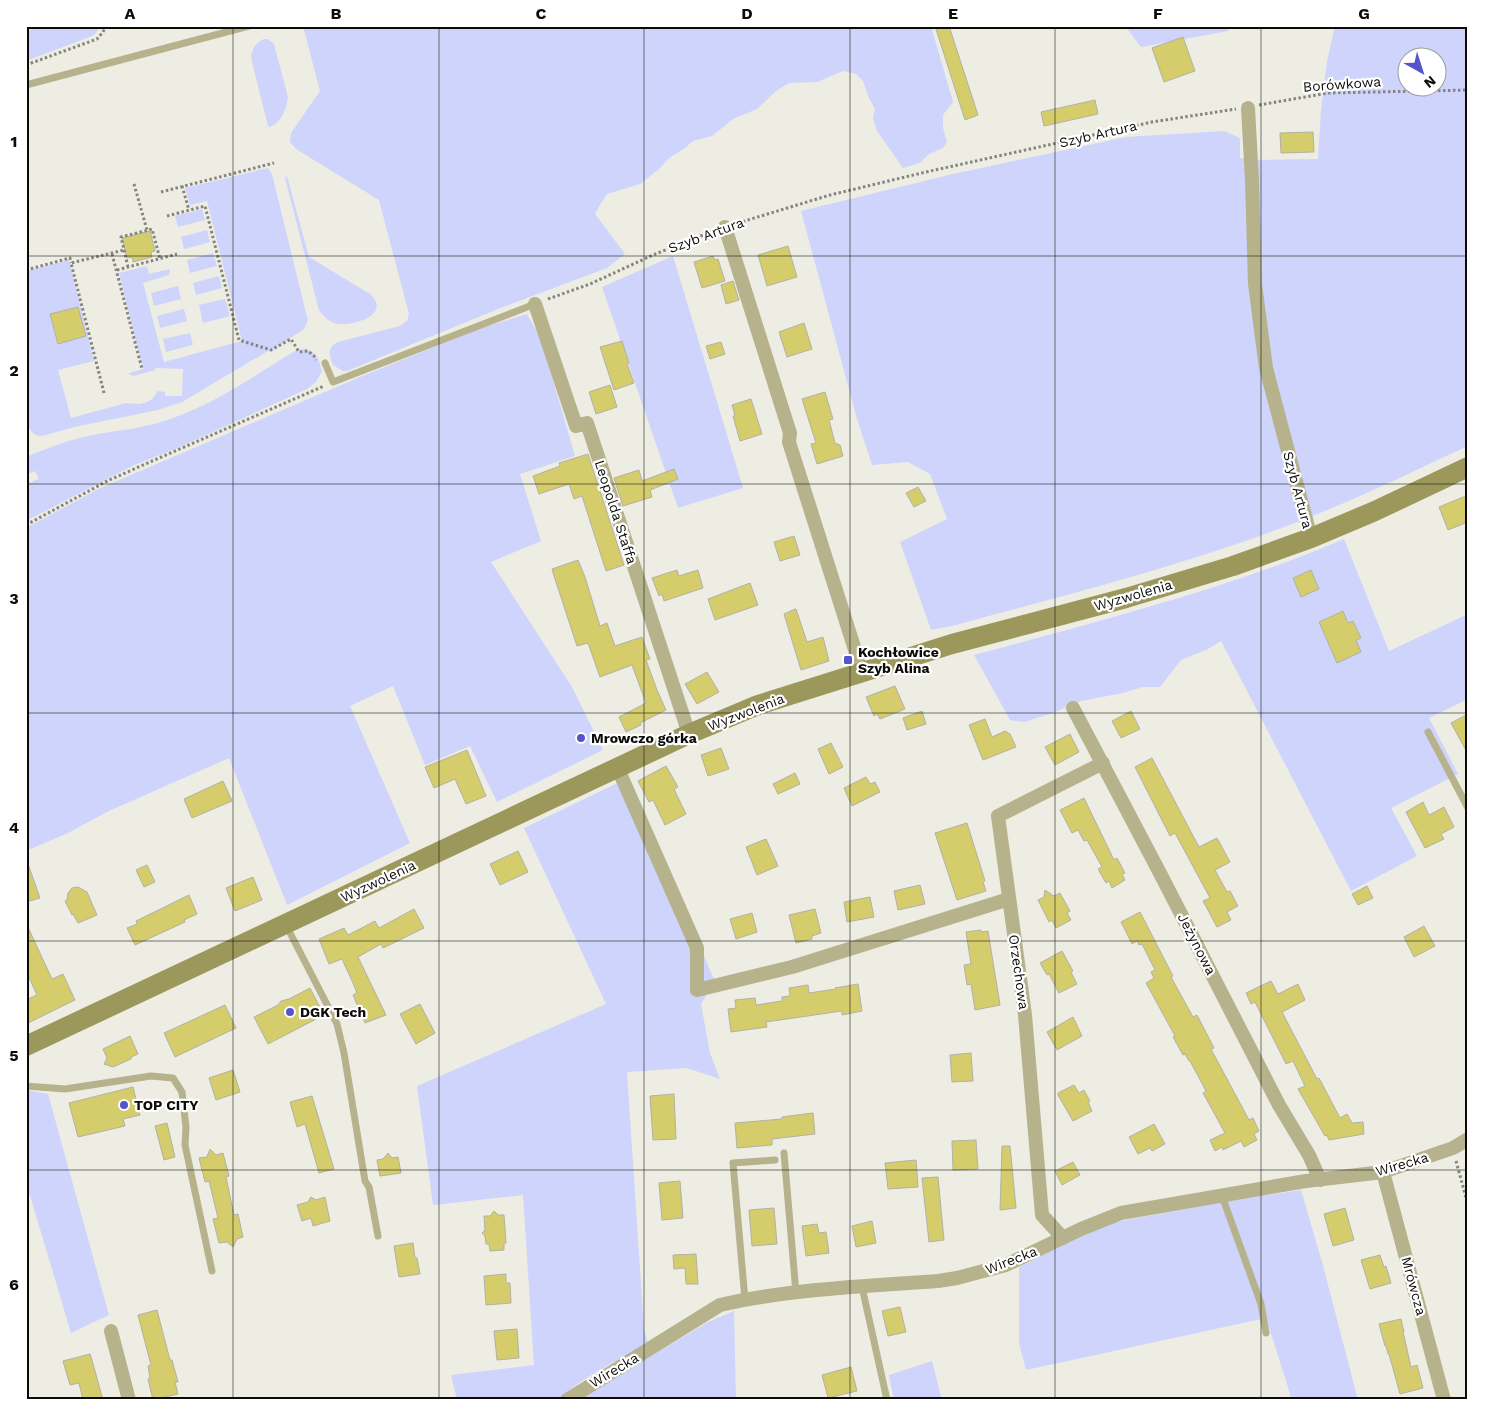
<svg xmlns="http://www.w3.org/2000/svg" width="1494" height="1426" viewBox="0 0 1494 1426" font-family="'Work Sans',sans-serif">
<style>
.green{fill:#ced4fb;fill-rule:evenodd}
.building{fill:#d5cc6b;stroke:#b2b1a7}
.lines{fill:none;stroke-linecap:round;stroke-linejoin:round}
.path{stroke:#85847e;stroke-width:3;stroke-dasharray:2.5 2.5;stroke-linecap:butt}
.lane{stroke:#b6b38c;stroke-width:7}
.street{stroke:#b6b38c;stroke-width:14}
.secondary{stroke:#9c975a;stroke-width:20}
.grid{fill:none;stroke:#0c0b08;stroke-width:1;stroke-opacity:0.55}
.poi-dot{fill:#5454cb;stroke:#fff;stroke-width:2}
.labels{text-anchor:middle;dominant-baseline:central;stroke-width:4.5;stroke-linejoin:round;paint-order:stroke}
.street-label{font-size:14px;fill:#0c0b08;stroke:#fff}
.poi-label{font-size:14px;font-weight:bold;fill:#0c0b08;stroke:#fff;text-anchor:start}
.neatline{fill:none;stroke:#0c0b08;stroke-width:2}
.grid-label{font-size:16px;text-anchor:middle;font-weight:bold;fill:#0c0b08}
</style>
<rect width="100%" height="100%" fill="#eeede3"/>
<path class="green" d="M39,26H101L94,35L87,38L26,61V32Z
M303,26H931L953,102L943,115V128L947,142L943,148L929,154L920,163L903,168L877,131L873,118L875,109L869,98L863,81L856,74L843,71L817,82L789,83L776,91L757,109L733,119L712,136L693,141L685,148L669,158L659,169L640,184L607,194L601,203L595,214L625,254L607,268L503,307L347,371H343L333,365C329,356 327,347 338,342L400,326L407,321L409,314L379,200L296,149L290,142L291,133L320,91Z
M1125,26H1232L1228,31L1141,47Z
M1335,26H1468V446C1407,474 1347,504 1284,527C1177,567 1066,595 956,625L931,630L900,542L947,519L930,474L908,462L872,465L857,419L801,211L953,174L1126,137L1224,131L1240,138V158L1260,160L1318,159L1321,111L1327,61ZM1406,58H1436V88H1406Z
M264,39H268L274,44L288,97C287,108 281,123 270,127L268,126L251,58C252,49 255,43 264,39Z
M268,168L272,174L306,313L308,320L304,329L271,351H268L182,402L158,410L74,427L42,436C31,436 29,428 26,419V314L29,313L26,302V271L69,260L94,361L58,370L71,418L126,403L140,404L147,402L152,399L158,391L165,392V396H182L183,369L156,368L155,369L156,370L133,376L129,374V373L143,369L119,273L147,266L149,274L170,269L169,275L143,283L164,362L242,341L207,201L190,205L185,188Z
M287,176L309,257L370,294C392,315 354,326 338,324C330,323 323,316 319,310L285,178Z
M202,209L205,220L178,227L175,216Z
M207,230L210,242L184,249L181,237Z
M213,253L217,266L190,273L187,260Z
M673,256L743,488L678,508L602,287Z
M219,276L222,288L196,295L193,283Z
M178,286L181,299L154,306L151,293Z
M225,299L230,316L203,323L199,305Z
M184,309L187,321L160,328L157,316Z
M527,314L541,339L575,456L520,474L541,541L491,562L572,687L603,750L497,802L470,746L425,765L393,686L350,706L410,843L287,905L229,758L109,811L68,833L26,851V528L98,489L360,377L484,327Z
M190,333L193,345L166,352L163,339Z
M305,349C317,351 319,361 322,371L316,382L307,389L175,449L132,466L26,521V484L39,479L35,471L26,475V457C45,449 63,442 84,437C108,431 134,430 158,423C208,409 252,377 295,351Z
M1344,539L1389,651L1468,614V699L1429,718L1458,774L1391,808L1417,856L1351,891L1221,641L1208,649L1181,660L1160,687H1143L1123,693L1081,701L1050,714L1024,722L1010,720L974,655C1099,621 1225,590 1344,539Z
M626,779L715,981L701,1004L710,1053L720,1079L687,1068L627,1072L644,1329L648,1344C617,1360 583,1377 557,1400H457L451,1375L534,1365L523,1195L433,1205L417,1086L606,1004L524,828Z
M26,1090L48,1094L109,1315L71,1333L26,1182Z
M1301,1190L1322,1262L1358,1400H1292L1266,1318L1026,1370L1019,1343V1267L1089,1232L1110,1223L1224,1202Z
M734,1311L736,1400H578L708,1322Z
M932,1361L942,1400H894L889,1375Z"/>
<path class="building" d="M935,26H949L978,115L965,120Z
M1183,37L1195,71L1164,82L1152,48Z
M1095,100L1098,114L1044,126L1041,112Z
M1313,132L1314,152L1281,153L1280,133Z
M150,231L155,251L151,252L152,257L133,262L132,257L127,258L122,238Z
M788,246L797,277L767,286L758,255Z
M713,256L715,260L718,259L725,281L702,288L694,262Z
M733,281L739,300L726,304L721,285Z
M78,307L86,336L58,344L50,314Z
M804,323L812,349L787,357L779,332Z
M622,341L629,363L627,364L634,383L614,390L600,347Z
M721,342L725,354L710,359L706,346Z
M610,385L617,407L596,414L589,392Z
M825,392L833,419L829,420L835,443L840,445L843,456L817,464L811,444L816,443L802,399Z
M751,399L762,434L740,441L733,416H735L732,405Z
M588,454L624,565L606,571L582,496L574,499L569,484L539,494L533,476L560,466L559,463Z
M674,469L678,479L650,490L652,497L623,506L614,478L639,470L642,481Z
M918,487L926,501L914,507L906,493Z
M1468,495V522L1448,530L1439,507Z
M794,536L800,555L780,561L774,542Z
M578,560L585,577L600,626L607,623L615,646L642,637L650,659L646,660L657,690L666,710L640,723L641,725L626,732L619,717L646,703L632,665L600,677L588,643L577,646L555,579L552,569Z
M677,570L679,576L698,570L703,588L664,601L662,594L659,596L652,578Z
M1311,570L1319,589L1301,597L1293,578Z
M750,583L758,605L715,620L708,599Z
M795,609H796L807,642L823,637L829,661L801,670L784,614Z
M1343,611L1348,623L1353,621L1361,638L1356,640L1361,652L1337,663L1319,622Z
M707,672L719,692L697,704L685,684Z
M895,686L905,709L880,719L877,714L874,716L866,697Z
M922,711L926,724L907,730L903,718Z
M1131,711L1140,729L1121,738L1112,721Z
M1468,714V754L1451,723Z
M985,719L992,737L1005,731L1010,734L1016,747L983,760L969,725Z
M1070,734L1079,752L1055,765L1045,747Z
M831,743L843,767L829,774L818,749Z
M721,748L729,769L708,776L701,755Z
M467,750L486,796L466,804L455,779L434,788L425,767Z
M1152,758L1199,847L1217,838L1230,862L1215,870L1227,892L1230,891L1238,906L1227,912L1231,920L1217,927L1203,901L1210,898L1175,833L1170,836L1135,767Z
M666,766L678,787L674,789L686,814L665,825L653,800L649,802L638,781Z
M795,773L800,784L778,794L773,784Z
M866,777L870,784L875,782L880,792L852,806L844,788Z
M223,781L232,801L192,818L184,799Z
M1084,798L1114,860L1117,858L1125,873L1122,874L1125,880L1112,888L1109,881L1106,883L1098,869L1102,867L1087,840L1084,841L1078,830L1072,833L1060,810Z
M1423,802L1429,815L1444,807L1454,827L1441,834L1444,839L1425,848L1406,812Z
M967,823L985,881L983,882L986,891L957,900L935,833Z
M766,839L778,866L757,875L746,847Z
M518,851L528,872L500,885L490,864Z
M26,864H28L40,898L26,902Z
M147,865L155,882L144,887L136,870Z
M253,877L262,900L235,911L226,888Z
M920,885L925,904L898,910L894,891Z
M1367,886L1373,898L1358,905L1352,894Z
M78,887L87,892L97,915L78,923L73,914L72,915L65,901L67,900L68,893L72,888Z
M1045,890L1054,896L1060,893L1070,911L1067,913L1071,920L1056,928L1052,920L1049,922L1038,900L1044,897Z
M189,895L197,914L184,920L185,922L135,945L127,928L137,924L136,921Z
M870,897L874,917L847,922L844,902Z
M414,909L424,928L383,948L381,944L358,957L386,1015L365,1023L353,995L357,993L353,983L342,959L329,964L319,939L344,928L348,935L375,921L379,928Z
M815,909L821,933L812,936V939L796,943L789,915Z
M1140,912L1173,976L1171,977L1193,1017L1197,1015L1214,1048L1211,1049L1249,1120L1253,1118L1259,1131L1254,1134L1257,1140L1244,1147L1241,1141L1223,1150L1222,1147L1215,1151L1210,1140L1225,1133L1203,1093L1206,1091L1190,1061H1189L1185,1054L1183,1055L1173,1037L1175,1036L1146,983L1154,978L1151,972L1155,970L1142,944L1139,945L1137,941L1132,944L1121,922Z
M752,913L757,932L736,939L730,919Z
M26,923L52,979L63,974L75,1000L26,1024V1000L37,995L26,971Z
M1424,926L1435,946L1414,957L1404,937Z
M981,930V932L988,931L1000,1005L975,1010L971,984L967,985L964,965L971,964L966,932Z
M1062,951L1073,971L1071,972L1077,984L1059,993L1049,974L1047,975L1040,963Z
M1271,981L1278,994L1298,984L1305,1000L1282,1012L1317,1079L1319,1078L1340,1118L1347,1114L1352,1123L1363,1122L1364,1134L1329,1140L1327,1135L1325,1136L1298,1089L1305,1086L1293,1061L1286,1064L1255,1002L1251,1004L1246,993Z
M858,984L862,1011L842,1015V1011L766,1022L767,1027L731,1032L728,1009L736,1008L735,1000L755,998L756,1005L782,1001V997L790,996L789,988L808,985L809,993L836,989L835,988Z
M310,988L324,1015L268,1044L254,1017L278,1005L281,1001L289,999Z
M420,1004L435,1033L416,1044L400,1014Z
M225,1005L236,1028L175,1057L164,1033Z
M1073,1017L1082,1036L1057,1050L1047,1032Z
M130,1036L138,1054L131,1057V1059L113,1067L104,1064L107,1058L103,1049Z
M971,1053L973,1081L952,1082L950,1055Z
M233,1070L240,1092L216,1100L209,1078Z
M1074,1085L1079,1093L1084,1090L1090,1101L1088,1102L1092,1111L1073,1121L1058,1095V1093Z
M133,1087L140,1115L123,1119L125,1126L78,1137L69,1103Z
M674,1094L676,1139L653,1140L650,1096Z
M312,1096L334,1169L319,1173L305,1124L297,1127L290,1102Z
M813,1113L815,1134L772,1139V1145L737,1148L735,1123L782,1119V1117Z
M167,1123L175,1157L164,1160L155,1126Z
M1154,1124L1165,1144L1152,1151L1150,1148L1138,1154L1129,1137Z
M976,1140L978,1169L953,1170L952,1141Z
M1002,1146H1010L1016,1208L1000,1210Z
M210,1149L216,1155L223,1153L229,1176L226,1177L234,1215L238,1214L243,1237L237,1239L233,1247L227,1242L219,1243L213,1219L218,1218L209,1181L205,1182L199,1158L207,1157Z
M388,1153L392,1158L398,1157L401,1173L380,1176L377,1160L383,1159Z
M916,1160L918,1187L888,1189L885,1163Z
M1073,1162L1080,1175L1062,1185L1055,1171Z
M938,1177L944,1240L929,1242L922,1178Z
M680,1181L683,1218L662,1220L659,1183Z
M311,1197L316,1200L325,1197L330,1221L313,1226L311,1218L302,1221L297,1205L308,1202Z
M774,1208L777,1244L752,1246L749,1210Z
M1345,1208L1354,1240L1333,1246L1324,1214Z
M494,1211L498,1215H504L506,1243H504V1250L490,1251L489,1244H486L485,1236L482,1233L485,1230L484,1216H490Z
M872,1221L876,1243L856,1247L852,1226Z
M817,1224L819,1233L826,1232L829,1253L806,1256L802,1226Z
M413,1243L415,1258H417L420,1274L399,1277L394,1246Z
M696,1254L698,1284H686L685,1268L674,1269L673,1255Z
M1380,1255L1384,1267L1386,1266L1391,1283L1370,1289L1361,1260Z
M506,1274V1283H510L511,1303L486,1305L484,1276Z
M900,1307L906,1332L888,1336L882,1311Z
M157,1310L170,1360H172L178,1382H175L178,1394L153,1400L148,1379L150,1378L148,1366L151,1365L138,1315Z
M1401,1319L1404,1332H1403L1411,1367L1417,1365L1423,1388L1400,1394L1389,1354H1388L1386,1346H1385L1379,1324Z
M517,1329L519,1358L497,1360L494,1331Z
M90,1354L92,1360L103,1400H83L79,1383L70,1385L63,1361Z
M851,1367L857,1391L828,1398L822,1375Z"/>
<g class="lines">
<path class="path" d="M26,28L30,26
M26,65L97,39L103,32L106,26
M1259,105L1328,93L1468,90
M134,184L147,230
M182,186L189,210
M161,192L274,163
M167,216L205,206L239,340L271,350L291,339L299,352L308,351L314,356L316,360
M738,223L830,195L926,172L1152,122L1236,109
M112,254L142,369
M128,267L121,237L152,229L160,259
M26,270L70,258L71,263
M117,270L177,254
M548,299L590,284L653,255L713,231
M104,393L71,263L124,250
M26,525L109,480L324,386
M1456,1161L1468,1205"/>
<path class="lane" d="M26,85L249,26
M325,363L333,382L535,304
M1428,732L1468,808
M286,925L337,1024L344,1053L365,1181L369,1187L378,1236
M26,1086L65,1089L151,1076L173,1078L182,1092L186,1127L185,1145L212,1271
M784,1153L796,1293
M1222,1196L1261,1304L1266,1333
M862,1287L887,1400
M745,1300L733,1163L775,1160"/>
<path class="street" d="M1248,108L1252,180L1255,284L1266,368L1311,538
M725,227L790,433L789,442L862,672
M535,304L576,426L587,423L689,734
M1073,708L1162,877L1279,1105L1309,1155L1320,1180
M618,769L697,948V990L792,967L1009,899
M1383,1172L1444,1400
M1063,1238L1042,1215L1025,1015L998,816L1103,763
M111,1331L129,1400
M567,1400L720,1305C789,1289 867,1286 938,1281L957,1278L1006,1265L1081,1229L1121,1213L1306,1181L1383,1172L1453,1148L1468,1139"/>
<path class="secondary" d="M26,1046L689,734L758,705L952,644L1126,598L1233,566L1311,538L1375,511L1468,467"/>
</g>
<path class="grid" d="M233,26V1400M439,26V1400M644,26V1400M850,26V1400M1055,26V1400M1261,26V1400M26,256H1468M26,484H1468M26,713H1468M26,941H1468M26,1170H1468"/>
<g class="poi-dot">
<rect x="843" y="655" width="10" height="10" rx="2.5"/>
<circle cx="581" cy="738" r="5"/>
<circle cx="290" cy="1012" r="5"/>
<circle cx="124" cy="1105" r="5"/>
</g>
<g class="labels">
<g class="street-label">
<text transform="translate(1342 84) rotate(-4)">Borówkowa</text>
<text transform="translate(1098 134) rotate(-13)">Szyb Artura</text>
<text transform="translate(706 235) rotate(-20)">Szyb Artura</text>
<text transform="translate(1298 490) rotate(75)">Szyb Artura</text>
<text transform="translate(616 512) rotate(72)">Leopolda Staffa</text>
<text transform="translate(1133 595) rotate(-16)">Wyzwolenia</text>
<text transform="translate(746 712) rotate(-21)">Wyzwolenia</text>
<text transform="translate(378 881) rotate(-25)">Wyzwolenia</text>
<text transform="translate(1197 944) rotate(63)">Jeżynowa</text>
<text transform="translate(1019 972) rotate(82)">Orzechowa</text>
<text transform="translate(1402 1164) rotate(-16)">Wirecka</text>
<text transform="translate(1011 1260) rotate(-21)">Wirecka</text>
<text transform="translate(1414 1286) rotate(75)">Mrówcza</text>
<text transform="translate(614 1370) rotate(-31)">Wirecka</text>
</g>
<g class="poi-label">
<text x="858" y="652">Kochłowice<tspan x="858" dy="16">Szyb Alina</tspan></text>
<text x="591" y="738">Mrowczo górka</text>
<text x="300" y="1012">DGK Tech</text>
<text x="134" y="1105">TOP CITY</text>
</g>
</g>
<rect width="1494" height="1426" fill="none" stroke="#ffffff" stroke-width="55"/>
<g transform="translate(1422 72) rotate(141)"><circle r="24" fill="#ffffff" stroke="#9e9d9c"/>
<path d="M0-4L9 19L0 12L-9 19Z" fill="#5454cb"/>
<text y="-8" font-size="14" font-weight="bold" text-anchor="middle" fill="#0c0b08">N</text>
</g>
<rect x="28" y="28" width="1438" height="1370" class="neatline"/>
<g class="grid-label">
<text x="130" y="19">A</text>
<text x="336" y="19">B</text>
<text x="541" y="19">C</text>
<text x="747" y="19">D</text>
<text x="953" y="19">E</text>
<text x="1158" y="19">F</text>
<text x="1364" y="19">G</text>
<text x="14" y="147">1</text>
<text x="14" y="376">2</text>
<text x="14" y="604">3</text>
<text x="14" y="833">4</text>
<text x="14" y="1061">5</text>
<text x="14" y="1290">6</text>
</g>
</svg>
